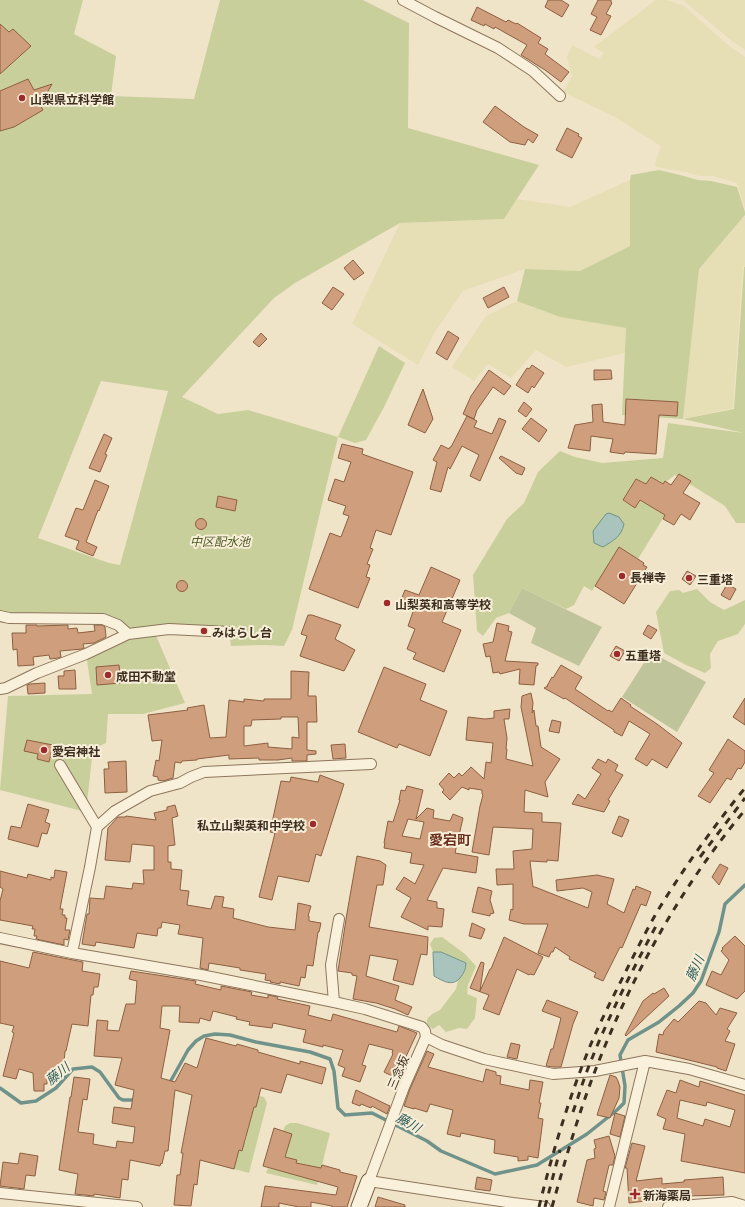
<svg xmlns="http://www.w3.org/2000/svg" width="745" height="1207" viewBox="0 0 745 1207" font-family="Georgia,'Noto Sans JP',serif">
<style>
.farmland{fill:#e6deb5}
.green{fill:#c9cf9b;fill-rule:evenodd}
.cemetery{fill:#bfc49a}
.water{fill:#a9c4bc;stroke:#6f938a}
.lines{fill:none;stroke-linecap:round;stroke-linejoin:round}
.stream{stroke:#6f938a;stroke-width:3.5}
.building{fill:#cf9f7d;stroke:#8d5f41;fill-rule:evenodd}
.street-casing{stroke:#8d765c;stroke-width:12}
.secondary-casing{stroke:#6f573f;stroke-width:17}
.street{stroke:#faf1dc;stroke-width:10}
.secondary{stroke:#faf1dc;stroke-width:15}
.rail{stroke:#3d2e20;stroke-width:3;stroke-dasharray:7 7;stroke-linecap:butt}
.poi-dot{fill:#9e2a2b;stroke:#f7eed8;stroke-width:1.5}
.labels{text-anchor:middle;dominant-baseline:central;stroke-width:4;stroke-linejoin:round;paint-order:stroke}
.poi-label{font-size:12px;font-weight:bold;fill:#3d2e20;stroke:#f7eed8;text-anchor:start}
.park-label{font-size:12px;font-style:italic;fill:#4d5a26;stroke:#f7eed8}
.street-label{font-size:12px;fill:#3d2e20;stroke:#f7eed8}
.water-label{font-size:13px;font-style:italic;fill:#2f5d5a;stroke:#f7eed8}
.quarter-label{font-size:14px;font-weight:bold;fill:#6b2e1e;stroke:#f7eed8}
</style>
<rect width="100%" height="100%" fill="#f0e4c8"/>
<path class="farmland" d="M656,0H667L684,6L728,45L745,57V209L737,183L713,176H699L687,172L656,167L655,163L661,146L615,117L563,92L572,76L567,57L572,45L599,59L604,53L594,47Z
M683,0H745V50L732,41Z
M630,180V246L580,271L525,269L463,291L435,332L418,365L352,324L400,223L504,219L517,199L570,207Z
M745,216V267L743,266L733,408L683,419L699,269Z
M517,301L560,317L626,328L625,353L566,367L536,350L511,378L488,364L474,381L452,367L486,316Z"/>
<path class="green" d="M0,0H83L74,34L116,56L111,96L194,99L220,0H363L409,23L408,128L539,165L504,219L400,223L295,283L274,298L182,397L218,414L248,410L338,437L379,346L405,363L384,407L366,440L355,443L338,437L292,630L284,646L265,645L231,646L229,632L154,631L185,703L143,714H108L106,743L93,749L86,812L0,790L8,696L92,694L86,654L128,635L118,625L0,618ZM101,381L168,391L120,565L109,563L38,538Z
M659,170L680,175L698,180L711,181L737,187L745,212V215L699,269L683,419L734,409L744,267H745V523H736L725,506L675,475L663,484L651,477L646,484L636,479L623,501L635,508L645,492L665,515L638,559L619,547L592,591L584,586L574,605L566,609L522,588L509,613L496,618L483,636L477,631L473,575L507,519L524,503L538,472L560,451L575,457L602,463L663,458L668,423L744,433L683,419L622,415L626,328L560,317L517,301L525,269L580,271L630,246V180L631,175Z
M697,589L710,602L724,610L745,600V624L738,634L718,641L710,654L711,668L705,673L686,665L664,653L656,612L670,591L679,590L683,593Z
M442,937L465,954L476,966L468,985L467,994L477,998L475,1018L467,1029L459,1028L446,1032L439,1025L433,1029L427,1025V1019L432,1014L440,1010L456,989L458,980L464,973L466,968V963L441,952H433L430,944L434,938Z
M259,1096L264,1097L267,1103L249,1173L234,1169L239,1150L242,1151L244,1143H245L247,1136L246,1135L254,1107H256Z
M290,1123H297L330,1133L317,1185L266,1173L268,1168L293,1174L297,1160L285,1157L292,1134L283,1131L285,1126Z"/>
<path class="cemetery" d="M522,588L602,627L579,666L531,643L536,628L509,613Z
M651,652L706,682L677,732L622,697Z"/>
<path class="water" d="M609,513L619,517L624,524C621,537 614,540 603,547L594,543L593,531L606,514Z
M433,952H441L466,963C466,969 464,973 460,978C452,987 443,981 434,976Z"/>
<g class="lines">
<path class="stream" d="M169,1084L188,1050L196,1041L204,1036L215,1034L230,1035L256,1042L310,1052L330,1059L334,1071L338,1108L345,1115L372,1113L427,1141L441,1151L495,1174L537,1165L587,1134L617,1110L624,1103L625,1086L620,1055L628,1040L659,1022L679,1006L693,993L701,981L719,932L725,904L745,885
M0,1088L21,1103L36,1101L56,1088L73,1069L92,1067L100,1072L119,1098L123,1100H137"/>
</g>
<path class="building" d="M548,0H561L569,5L562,17L545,7Z
M598,0H611V2L612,3L606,14L611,16L601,35L590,30L597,17L591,14Z
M477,7L506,22L508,20L516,24L517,23L541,38L538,43L548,49L545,54L569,72L561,82L545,70L521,55L527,45L495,27L494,29L485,24L484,26L471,20Z
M0,24L9,32L13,29L31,46L0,74Z
M28,79L34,90L52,84L40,105L43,110L14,127L0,131V91Z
M495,106L524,127L538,135L533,143L528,139L525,145L510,142L483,122Z
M567,128L579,134L578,136L582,138L572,158L556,150Z
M353,260L364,273L354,280L344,268Z
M333,287L344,294L332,310L322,303Z
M504,287L509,297L488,308L483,298Z
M448,331L459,338L447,360L436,353Z
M261,333L267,339L259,347L253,342Z
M532,365L544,373L534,388L532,386L528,393L516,385L527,368L529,369Z
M489,370L511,386L504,395L493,387L477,410L474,419L463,414L471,396Z
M594,370H611L612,379L594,380Z
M423,389L433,419L425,433L408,425Z
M626,399L678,402L677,416L659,415L656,454L625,452L624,454L610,452L613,439L591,436L590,451L568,448L575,425L593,422L592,405L602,404L603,422L625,425Z
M524,402L532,409L526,417L518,411Z
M467,416L477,421L474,427L492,434L499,418L506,421L480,481L470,476L479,455L462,446L450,469L448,467L441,492L430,489L437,462L433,460L441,445L449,449L450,447H451Z
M531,418L547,430L539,442L522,429Z
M104,434L112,438L105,454L107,455L100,472L89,468Z
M342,444L363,449L362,454L413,472L391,535L376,530L370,548L373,549L367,564L370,565L366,577L370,578L358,608L309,589L330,533L341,537L349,516L343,514L346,506L328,500L335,479L344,482L351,462L338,458Z
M501,456L525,468L522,475L516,473L499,458Z
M679,474L691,481L683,493L700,503L690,520L681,514L674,525L663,519L665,515L640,500L635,508L623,500L636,479L646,484L651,477L663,484L665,481L671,485Z
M95,480L109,486L99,511L98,510L86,542L97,547L93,556L76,549L79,541L65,536L76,508L83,510Z
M218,496L237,500L235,511L216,507Z
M195.5 524a5.5 5.5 0 1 1 11 0a5.5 5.5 0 1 1-11 0Z
M619,547L644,563L643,565L647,567L624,604L595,586Z
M431,567L460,580L442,622L461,630L444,672L413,659L416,653L407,649L415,629L408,626L415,606L401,600L405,590L419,595Z
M687,571L696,576L690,585L682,579Z
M176.5 586a5.5 5.5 0 1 1 11 0a5.5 5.5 0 1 1-11 0Z
M727,584L736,589L730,600L721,595Z
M308,615H312L341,625L335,639L355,650L344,671L300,656L307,636L301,634Z
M497,623L509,626L508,631L512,632L505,661L538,663V665L536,666L534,685L519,684L520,669L500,674L499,672L493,673L490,656L486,657L483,644L493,642Z
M26,625H37V626L68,625V629L77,628L78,633L95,631L94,625H102L105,627L106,637L94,643L83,644L84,648L82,649L60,651L61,657L58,658L50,659L49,655L33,657L34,665L18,666L17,649L13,650L12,633H26Z
M648,625L657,630L651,639L643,634Z
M616,646L625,651L619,661L610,656Z
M119,665L121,683L97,685L96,667Z
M561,665L582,677L575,689L608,711L609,710L612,712L621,698L631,705L630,706L657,724L682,743L667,768L652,759L647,766L635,759L650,734L629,721L622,736L614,732V730L565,698L564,699L544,688L548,686H547L552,677L553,678Z
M384,667L426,684L420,700L447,711L430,756L399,744L397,748L358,732Z
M75,670L76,689H59L58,676H64V671Z
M291,671L309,672L308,696H316L317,722H307V750L316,751V754L307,755V761H292V758L278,760H259V758L229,759V755L197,759V760L182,761L181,763L175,762L173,778L163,781L158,780V777L153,776L156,760L159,761L162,740L152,741L148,715L188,710L187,708L204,705L210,738L226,737L229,700L244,702V699L264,701V699H291ZM281,717H298L299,738L292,737V749L268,747V743L244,746V726H251L252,720L281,719Z
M45,683V693L28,694L27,685L30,684Z
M531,693L533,703L532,713L534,710L536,726H538L541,747L560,759L545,782L548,797L525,790L524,812L542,813V822L561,823L558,861L547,860V862L530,861L533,887H535L588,908L592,892L583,888L557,891L556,880L597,875L614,879L607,904L624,913L633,889L635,890L636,886L651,892L646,906L641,904L622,948L620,947L603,981L594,977L596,973L569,959L570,957L555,947L553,952H551L549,957L538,953L548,924H524L509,920L511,909L513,910V884L497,885L496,869H514L513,851L532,849L533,829L493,827L489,855L472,852L480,806L483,795L482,794V790L469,788V790L462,787L450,800L442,792L444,790L439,784L449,773L454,778L459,773L462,776L471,767L484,779L486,762L491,763L493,743L466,740L468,717L485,719L494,718V711L510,709L509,719H504L507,738L506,749H507L506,759L533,766L521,707L522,696Z
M745,698V725L733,717Z
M552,720L561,722L559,733L549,731Z
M728,739L745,751V762L741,769L738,768L731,780L727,778L710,803L698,796L714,773L709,770Z
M27,740L53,745L49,762L37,759L38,754L24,751Z
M345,744L346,758L333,759L331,745Z
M598,759L606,763L608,759L618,765L615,771L623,775L608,800L610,801L604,812L572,804L578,794L585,799L601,774L592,768Z
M126,761L127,792L105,793L104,769H109L108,762Z
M320,775L344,784L321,856L316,854L309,882L278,876L272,900L259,897L275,833L270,832L281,781L290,782L291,777L318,782Z
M407,786L423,790L416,819L427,808L434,810L433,818L450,821L453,814L463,818L455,853L478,857L476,873L443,868L427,900L437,902V908L444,909L442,927L428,926V930L401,917L411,898L396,889L404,877L415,884L424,865L410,863L412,853L384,848L385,843H384L388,821L393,822L400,800H399L401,790L405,791ZM408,819L424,822L420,839L402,836Z
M28,804L49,810L45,822L50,824L47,834L42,833L38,847L8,839L11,826L21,828Z
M175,805L178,816L172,818L175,845L168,846V862H171V869L182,870L180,890L189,891L187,905L211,909L215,896L224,897L222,907L234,909L233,918L268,927L295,930L298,903L311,906L308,916H309V921L321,923L319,932H318L313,966L307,965L305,978L301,977L299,986L280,982V984L270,982L271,981L265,980L266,974L240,970V968L209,963L208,970L200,968L203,938L178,934L180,925L162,922L161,928H158L157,936L137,933L134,948L96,942L95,946L82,944L87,914H89L90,898L104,899L106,886L132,889L133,883L144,884L143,870H154V846L132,844L130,862L105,860L108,828L118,817H125L126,816L156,820L154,813L167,810V807Z
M619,816L629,820L622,837L612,833Z
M357,856L380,861L386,865L383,885H377L369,927L428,937L427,955L421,954L413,985L393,980L398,960L370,955L366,976L399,986L395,1000L412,1007L408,1015L395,1009L376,1003L353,999L357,976L352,975V973L338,971L347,913Z
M720,864L728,868L719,885L712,877Z
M55,870L67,872L60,909H63L62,915H65V918H67L65,930H70L68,940L64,939V945L36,939L37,936H34L35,929H32L33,926L0,920V901L3,889L0,887V871L27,878L28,874L51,880V877L54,878Z
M478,887L492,891L490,900L494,913L490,914V916L472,912Z
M472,923L485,929L481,939L469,936Z
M735,936L745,946V991L737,999L706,985L712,971L721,975L729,960L721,951L723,949L722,948Z
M504,937L543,957L534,975L530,974L529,975L517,969L499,1015L483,1009L489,995L470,988L481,962L484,963L480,991L490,969H491Z
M33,952L83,962L82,971L100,974L98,987H94L93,995H91L88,1026L72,1024L66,1051H65L63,1074L47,1072V1084H44V1091H34L33,1073L19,1069L16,1079L3,1076L14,1033L12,1032L14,1026L0,1023V961L29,968Z
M131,971L196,981L195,984L221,990V986L252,992L251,995L268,998V995L278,997L277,999L310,1006L308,1015L331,1021L333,1014L397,1032L399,1026L417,1033L396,1078L384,1072L393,1054L392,1053L393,1050L369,1044L362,1065L366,1066L360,1082L342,1076L345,1068L338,1065L343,1050L323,1045V1047L303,1042L306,1030L273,1023L272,1028L249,1025L250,1022L236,1019L237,1017L213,1011L210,1021L200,1018L199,1023L179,1022L180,1006H162L160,1028L170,1030L161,1078L175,1082L185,1063L197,1068L206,1038L236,1046L237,1044L258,1050V1052L300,1064V1061L326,1068L322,1084L287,1074L281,1093L261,1088L256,1107H254L242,1151L239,1150L234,1169L200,1160L197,1185L194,1184L191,1206L174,1205L177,1175H180L183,1153H181L192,1095L175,1090L168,1151H165L162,1164L161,1163L160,1166L130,1160L128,1180L122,1179L120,1198L94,1194V1196L75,1194L78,1174L59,1170L70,1097H71L74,1077L90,1079L87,1100L83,1099L78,1132L94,1134L93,1144L116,1148L117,1141L133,1143L135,1127L112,1123L114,1107L131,1109L134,1090L115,1085L122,1058L94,1056L97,1020L108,1021L107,1030L119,1031L126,1004H135L137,981L129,979Z
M664,988L669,996L626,1036L625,1035L643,1001L653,993L654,994Z
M547,1000L578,1012L573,1024L561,1067H553L546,1066L551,1049H553L561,1018L542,1011Z
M699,1001L706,1003L716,1015L720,1008L737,1013L727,1029L730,1031L725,1041L735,1044L726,1071L717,1068V1067L656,1052L659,1034L663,1035L664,1031L674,1019L678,1022Z
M511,1043L520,1045L517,1059L507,1057Z
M427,1051L434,1054L428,1067L483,1082L486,1069L496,1072V1075L501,1076L500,1084L529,1090L530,1080L543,1082L539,1103H541L538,1118L543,1119L538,1158L528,1156V1160L518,1161V1157L494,1153L495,1140L461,1133L460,1137L447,1134L453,1110L430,1104L427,1112L414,1108V1109L404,1106L410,1089Z
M610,1075L616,1077L618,1081L620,1087L619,1098L610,1118L597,1115Z
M680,1080L699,1087L700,1081L745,1095V1173L681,1161L685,1134L663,1129L666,1119L657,1115L667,1090L676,1093ZM680,1100L706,1106L707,1102L735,1110L730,1127L705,1119L703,1126L677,1118Z
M356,1090L390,1106L387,1114L372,1106L371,1108L361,1104L360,1106L352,1103Z
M615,1113L625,1116L620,1137L610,1134Z
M274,1128L292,1134L285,1157L297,1160L296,1163L321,1168L322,1165L340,1170V1172L357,1176L347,1207H332V1206L311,1202V1207H299L279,1203V1207H261L265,1186L336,1195L338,1187L263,1166Z
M609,1136L615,1156L613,1165H609L603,1191L606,1192L604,1200L594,1198L593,1206L577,1202L587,1160L595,1158L594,1149L596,1148L594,1140Z
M632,1143L645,1146L636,1181L662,1178V1184L684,1182V1180L723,1177L724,1195L685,1196L629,1203L627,1168H625Z
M20,1153L38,1156L35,1176L26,1175L24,1189L0,1186L3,1162L18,1164Z
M477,1177L492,1180L490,1191L475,1189Z
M378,1197L405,1205V1207H375Z"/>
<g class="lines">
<g class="street-casing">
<path id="street" d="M403,0L435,17L498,48L533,71L560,96
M0,616L9,618L103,619L118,625L128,634
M0,689L6,688L37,673L86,654L128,634L169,629L229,632
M60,765L97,827
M0,938L72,953L201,975L334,1002L365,1009L422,1027L425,1031L426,1037L442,1045L484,1059L553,1074L595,1071L645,1061L689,1069L745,1085
M72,953L90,867L97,827L115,811L150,791L180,783L191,777L204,772L371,764
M334,1002L331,965L339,919
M426,1037L404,1087L369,1181L513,1203L545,1207
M0,1193L137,1207
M609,1207L645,1061
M668,1207L732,1202L745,1206"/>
</g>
<g class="secondary-casing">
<path id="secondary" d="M359,1207L369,1181"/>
</g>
<use href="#street" class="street"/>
<use href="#secondary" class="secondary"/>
<path class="rail" d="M700,857L745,798
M573,1112C578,1098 582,1084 587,1071C606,1021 631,973 656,926
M539,1207C552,1154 568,1101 588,1051C599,1024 613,997 626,971C637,949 648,927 660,907C686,865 714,826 745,788
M545,1207L560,1150
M552,1207C565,1161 578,1115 595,1071C631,977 680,888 745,810"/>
</g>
<g class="poi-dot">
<circle cx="22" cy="98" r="4"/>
<circle cx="622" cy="576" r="4"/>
<circle cx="689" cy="578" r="4"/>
<circle cx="387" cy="603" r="4"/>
<circle cx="204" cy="631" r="4"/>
<circle cx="617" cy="654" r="4"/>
<circle cx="108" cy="675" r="4"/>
<circle cx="44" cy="750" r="4"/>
<circle cx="313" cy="824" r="4"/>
<path d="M633 1188h4v4h4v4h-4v4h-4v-4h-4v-4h4z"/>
</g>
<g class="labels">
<g class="poi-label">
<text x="30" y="98">山梨県立科学館</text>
<text x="630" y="576">長禅寺</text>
<text x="697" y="578">三重塔</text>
<text x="395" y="603">山梨英和高等学校</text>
<text x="212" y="631">みはらし台</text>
<text x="625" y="654">五重塔</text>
<text x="116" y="675">成田不動堂</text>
<text x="52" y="750">愛宕神社</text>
<text x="305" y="824" text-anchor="end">私立山梨英和中学校</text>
<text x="643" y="1194">新海薬局</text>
</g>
<g class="park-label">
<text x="220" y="540">中区配水池</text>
</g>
<g class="street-label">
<text transform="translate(397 1072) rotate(-67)">三念坂</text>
</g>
<g class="water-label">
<text transform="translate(694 968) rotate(-66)">藤川</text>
<text transform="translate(57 1073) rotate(-39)">藤川</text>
<text transform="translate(409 1122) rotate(29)">藤川</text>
</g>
<g class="quarter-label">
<text x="450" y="839">愛宕町</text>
</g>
</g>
</svg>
